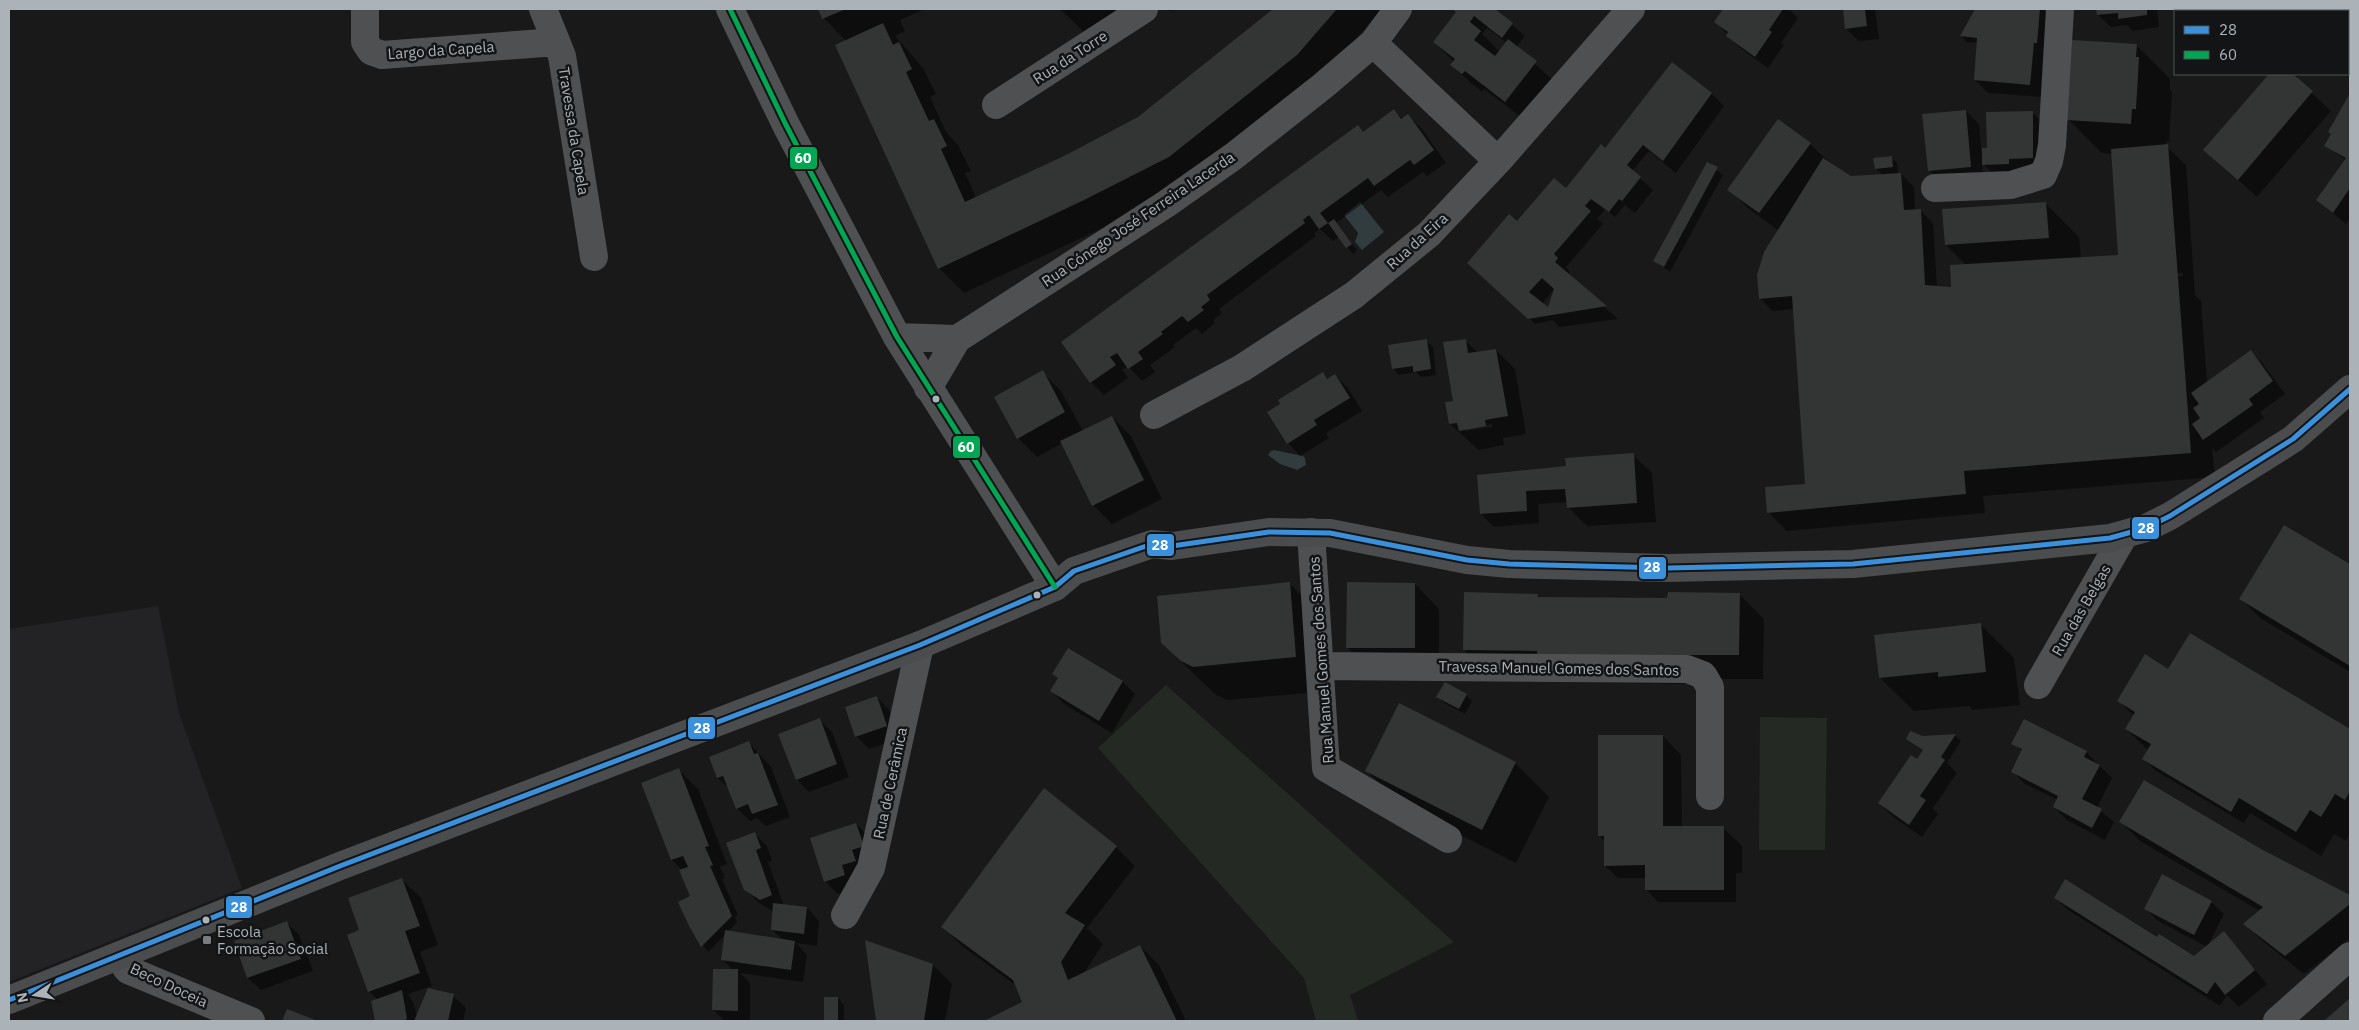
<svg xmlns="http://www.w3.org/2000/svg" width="2359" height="1030" viewBox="0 0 2359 1030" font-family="'IBM Plex Sans',sans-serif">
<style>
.built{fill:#232325}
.green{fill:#242923}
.water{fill:#313c3e}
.shadow{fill:#0007;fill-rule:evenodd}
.building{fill:#333434;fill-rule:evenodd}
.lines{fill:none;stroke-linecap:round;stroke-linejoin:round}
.minor{stroke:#4e5052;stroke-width:28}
.major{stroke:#4b4c4e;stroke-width:28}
.bus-1-casing{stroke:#131415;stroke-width:9}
.bus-2-casing{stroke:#131415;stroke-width:9}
.bus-1{stroke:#3a90db;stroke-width:5}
.bus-2{stroke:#00a651;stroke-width:5}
.bus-dot{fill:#acb3b8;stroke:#131415;stroke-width:2}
.poi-dot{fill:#797d80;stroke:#131415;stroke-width:2}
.labels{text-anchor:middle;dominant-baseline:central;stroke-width:5;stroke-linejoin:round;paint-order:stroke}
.street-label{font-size:15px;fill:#acb3b8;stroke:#131415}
.poi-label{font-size:15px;fill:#acb3b8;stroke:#131415;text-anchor:start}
.line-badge{stroke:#131415;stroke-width:2}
.badge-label{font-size:14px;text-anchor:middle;font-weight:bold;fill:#fff}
</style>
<rect width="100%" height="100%" fill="#191919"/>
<path class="built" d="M158,606L179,713L242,888L9,982V629Z"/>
<path class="green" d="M1166,685L1454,942L1350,995L1358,1021H1316L1304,978L1098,748Z
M1760,717L1827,718L1825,850H1759Z"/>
<path class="water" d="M1360,202L1384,232L1362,250L1355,242L1358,233L1344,215Z
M1274,450L1303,456L1305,458L1306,465L1297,470L1280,464L1268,455L1271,451Z"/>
<path class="shadow" d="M819,9H925L900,20L905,31L895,36L923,68L936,94L930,97L946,132L958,145L971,171L965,173L976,198L1064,157L1139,118L1267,17L1275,9H1382L1321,79L1193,181L1109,225L964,293L939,268L846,41L824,18Z
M1060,9H1133L1130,11L1126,39L1084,32Z
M1159,9H1173V11Z
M1453,9H1493L1525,36L1516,47L1554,81L1525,120L1484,89L1482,92L1471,83L1452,65L1454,62L1434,42L1457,13ZM1487,28L1507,43L1500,52L1482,34Z
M1725,9H1788L1798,18L1781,43L1784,45L1768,68L1740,48L1716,22Z
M1844,9H1875L1879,39L1859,41L1846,29Z
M1976,9H2043L2053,18L2043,97L1988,93L1975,80L1978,43L1967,42L1961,36Z
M2098,9H2157L2159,27L2132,31L2127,25L2111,27L2098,15Z
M2182,9H2263L2266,11H2185Z
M2337,9H2350V39L2348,37V11H2340Z
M2136,45L2170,79V89L2172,92L2169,142H2166V146L2186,165L2195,295L2201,301L2207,382L2251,351L2263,364L2285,394L2260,412L2264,418L2216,452L2212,448L2215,477L1983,496L1985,513L1787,531L1768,512L1806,485L1794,309L1772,311L1760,298L1779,231L1748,208L1729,189L1810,144L1829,162L1850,177L1883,175L1876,169L1891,157L1897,163L1898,174H1901L1914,187L1915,210H1920L1933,223L1937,287L1954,288L1967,266L1946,245L2045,203L2079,237L2081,259L2120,258L2113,154L2102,153L2068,119ZM2183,273V276L2140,279L2138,276Z
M2270,74H2300L2296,78L2331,111L2257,197L2205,150Z
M1711,93L1724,106L1676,173L1649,151L1632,171L1653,190L1635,213L1625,205L1615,217L1605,209L1597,219L1603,224L1566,267L1570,272L1568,275L1618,319L1559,327L1553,320L1535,324L1526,315L1517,223L1566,190L1610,153ZM1555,288L1549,309L1542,304Z
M2350,96V218L2346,224L2318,200L2346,160L2326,146L2332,134L2330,132Z
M1394,111L1403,119L1408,116L1421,128L1446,163L1427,176L1423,172L1388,197L1381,190L1336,223L1357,250L1353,254L1339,236L1333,241L1320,229L1314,233L1316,236L1219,309L1222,313L1213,320L1215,323L1202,334L1196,328L1173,345L1175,347L1150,365L1155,372L1142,381L1128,366L1122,370L1128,378L1104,395L1091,382L1063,342L1358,127L1364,133Z
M1966,111L1979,124L1982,158L1988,149L2032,112L2045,125V170L1996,177L1982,163L1984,179L1942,183L1929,170Z
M1708,164L1723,175L1670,272L1655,261Z
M1465,340L1478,353L1496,350L1515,369L1526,434L1503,438L1504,445L1479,450L1450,424ZM1492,424V427L1465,431V429Z
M1427,341L1433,347L1436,375L1421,377L1416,372L1399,375L1393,369Z
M1042,372L1061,391L1083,431L1112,417L1131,436L1162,499L1112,524L1093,505L1063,443L1037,457L1018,438Z
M1322,374L1328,380L1335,376L1348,388L1362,411L1326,433L1329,438L1300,456L1288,443Z
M1633,455L1652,473L1656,522L1587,526L1568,507V502L1538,504L1539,523L1494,527L1481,514L1567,468Z
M2284,527L2350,566V672L2260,618L2241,599Z
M1289,583L1323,617L1329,691L1228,700L1216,695L1162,643Z
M1415,584L1439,609V672H1372L1347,647Z
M1739,594L1764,619L1763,679H1691V684L1563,682L1555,675L1489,674L1464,650L1537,595L1541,598L1669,600Z
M1980,624L2014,658L2020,705L1973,710L1969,706L1914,711L1880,678Z
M2190,635L2350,730V833L2346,841L2334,834L2321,856L2250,813L2244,823L2156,771L2143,758L2148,750L2126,729L2134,716L2119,701L2169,670Z
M1068,649L1123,682L1135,694L1112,733L1064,704L1052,691L1059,679L1053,674Z
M1466,695L1472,701L1465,714L1444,703L1438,697Z
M877,697L889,710L898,739L869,749L856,736Z
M819,720L832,732L849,777L809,792L797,779Z
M1955,735L1961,741L1947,763L1957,773L1933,808L1938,814L1922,837L1892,816L1879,803L1924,751L1908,738Z
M1663,736L1681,755L1682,827L1723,828L1742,846V873H1736V902H1658L1646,889V878H1618L1605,866V841L1599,836Z
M749,743L771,767L790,817L766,826L757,818L750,821L737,808L730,789L718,778L711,757Z
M2013,743L2086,752L2112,778L2097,808L2114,822L2105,840L2067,820L2054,807L2058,800L2025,784L2012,771L2023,751Z
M1515,763L1549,797L1516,863L1401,805L1367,771Z
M679,770L698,789L727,864L720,867L725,878L722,879L738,915L735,917L737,922L728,932L783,940L772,930L774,912L758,902L745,889L755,834L767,846L772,861L768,862L784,906L807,908L819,921L817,946L796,943L807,955L803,982L740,973L750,983V1021H725L713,1010L733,970L722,959L726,934L708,952L690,926L691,897L682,870L672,860L643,784Z
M1045,790L1116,847L1135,866L1087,928L1103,944L1084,973L1140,946L1159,965L1186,1021H986L1024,1003L1017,986L962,946L943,927Z
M2121,822L2260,850L2350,897V938L2304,974L2264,942L2245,924L2260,911L2140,841Z
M856,824L869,837L857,888L838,894L825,881Z
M402,880L421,898L438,945L420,952L432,986L408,994L414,1004L417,1018L453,996L466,1008L463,1021H376L372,1002L378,1000L369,991L361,931Z
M2055,898L2157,939L2194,957L2224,933L2267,984L2239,1007L2227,995L2220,1006L2068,910Z
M2211,902L2224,914L2207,947L2158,921L2145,908Z
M287,923L299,935L313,971L261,990L248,978L235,942Z
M866,942L933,965L952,984L945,1021H877Z
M825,998H838L844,1005V1021H825Z"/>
<path class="building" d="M818,9H846L822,19Z
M1273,9H1337L1297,55L1169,157L1084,200L938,269L835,45L883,23L893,45L899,42L912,69L906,72L929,121L934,119L947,146L941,149L965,202L1064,156L1138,117Z
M1452,9H1495L1513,23L1502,38L1474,16L1470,22L1481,31L1474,40L1495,56L1508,39L1537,61L1505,102L1465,71L1462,74L1450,65L1455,59L1433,42L1456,12Z
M1723,9H1783L1769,30L1772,32L1755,57L1726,36L1728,32L1714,22Z
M1843,9H1865L1867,26L1845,29Z
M1975,9H2040L2037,43H2034L2030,85L1974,80L1977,38L1960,36Z
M2096,9H2147V15L2118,19V13L2097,15Z
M2181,9H2224L2223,11H2185Z
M2236,9H2265L2268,11H2234Z
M2344,9H2350V35L2348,34V11H2343Z
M2072,40L2137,44L2136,57H2139L2136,109H2132L2131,124L2067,120Z
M1672,62L1712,93L1663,161L1643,145L1627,165L1641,177L1622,201L1619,199L1609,212L1591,199L1585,206L1591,211L1554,254L1558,258L1555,262L1607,306L1528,319L1467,263L1509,214L1517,221L1554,178L1566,188L1601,144L1605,148ZM1542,278L1554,289L1548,307L1529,292Z
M2269,74H2293L2313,91L2238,180L2203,150Z
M2350,93V188L2333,213L2316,200L2346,158L2324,146L2331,134L2328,132Z
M1394,109L1401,119L1408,114L1434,150L1414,165L1410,160L1374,186L1368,178L1320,213L1328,223L1334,219L1352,244L1346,248L1328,223L1319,229L1309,215L1303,220L1305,223L1207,295L1210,300L1201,307L1204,310L1188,322L1182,316L1161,332L1163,334L1138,352L1143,359L1128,369L1117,353L1110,357L1116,365L1090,383L1061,342L1358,125L1363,132Z
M1966,110L1971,167L1928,171L1922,114Z
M2033,111V158L2009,159V164L1982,165V148H1987L1986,112Z
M1778,119L1811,143L1759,213L1727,190Z
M2168,144L2191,453L1964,471L1966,494L1767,513L1765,487L1805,484L1792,296L1759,299L1757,275L1764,252L1823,158L1851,176L1901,173L1904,210L1921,209L1925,285L1951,287L1950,265L2118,255L2111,149Z
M1892,156L1893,167L1875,169L1873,158Z
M1707,162L1718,167L1664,267L1653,261Z
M2046,202L2049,238L1945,245L1942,209Z
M1427,339L1431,369L1413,372V366L1392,369L1388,345Z
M1466,339L1468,353L1496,349L1508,416L1485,420L1486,426L1459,431L1457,423L1449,424L1445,402L1453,401L1443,342Z
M2251,350L2273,381L2249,399L2253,405L2203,440L2192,424L2200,418L2193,408L2199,404L2191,393Z
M1043,370L1065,412L1017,439L994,397Z
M1323,372L1327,379L1335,374L1350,398L1314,420L1317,425L1287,444L1267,412L1280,404L1278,400Z
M1112,416L1144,480L1092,506L1060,441Z
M1634,453L1637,503L1567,508L1565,489L1526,491L1527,511L1480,514L1477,475L1566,466L1565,458Z
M2284,525L2350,564V666L2239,599Z
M1290,582L1296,657L1193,667L1181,661L1161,643L1157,596Z
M1347,582L1415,583V648H1346Z
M1464,592L1538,594V597L1667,598L1668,592L1740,593L1739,655H1667V660L1537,658V651L1463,650Z
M1981,623L1986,672L1938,677V672L1879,678L1874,635Z
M2190,633L2350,729V791L2345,800L2335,794L2321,817L2310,810L2296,832L2239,798L2231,812L2142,759L2151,744L2125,729L2135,712L2117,701L2145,654L2168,669Z
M1068,648L1123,681L1099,721L1050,691L1058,678L1052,674Z
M1445,682L1467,694L1459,709L1436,697Z
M877,696L887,726L855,737L845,707Z
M1399,703L1516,762L1482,830L1365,771Z
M820,718L837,764L796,780L778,734Z
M2024,719L2087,751L2084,757L2100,765L2082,799L2102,809L2092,828L2053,807L2058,796L2011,772L2022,749L2011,744Z
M1910,731L1923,736L1956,734L1941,757L1945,760L1920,796L1926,800L1909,825L1878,803L1911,755L1917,759L1923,750L1906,739Z
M1598,735H1663V826H1724V890H1645V865L1604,866V836H1598Z
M749,741L754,754L758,753L778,805L752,814L748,804L736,809L723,776L717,778L709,757Z
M679,768L709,846L705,847L713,865L710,866L732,916L701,947L689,926L678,902L690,896L679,870L688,867L683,856L671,860L641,783Z
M2144,780L2261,849L2350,895V904L2285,956L2243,924L2263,907L2119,822Z
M1044,788L1117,846L1065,913L1085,925L1061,962L1068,980L1140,945L1177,1021H984L1022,1002L1013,980L941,927Z
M856,823L864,846L852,850L856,861L842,865L845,875L824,882L810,838Z
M755,832L761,848L756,850L772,895L760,900L744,890L726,843Z
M2162,874L2212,901L2194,935L2144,909Z
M402,878L420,926L405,931L420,973L368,992L347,935L359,930L348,898Z
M2065,879L2157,937L2159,934L2194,956L2224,931L2255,970L2225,995L2215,982L2207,994L2054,898Z
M773,903L807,907L804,934L771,930Z
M287,921L301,959L247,978L234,941Z
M725,930L795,941L791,970L721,960Z
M865,940L933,964L924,1021H876Z
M713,969H738V1011L712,1010Z
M428,988L454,994L448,1021H414Z
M402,990L407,1018L405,1021H375L371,1001Z
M824,997H838V1021H824Z
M2350,998V1021H2324Z
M287,1009L318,1021H282Z"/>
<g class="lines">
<path class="minor" d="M365,9V42L371,51L382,55L556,42
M543,9L562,56L594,257
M730,9L786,125L897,337L1055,587
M2295,9L2299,11
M1373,43L1498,161
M2348,49L2350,51
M996,105L1144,9
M1935,188L2011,185L2043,175L2049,161L2052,145L2060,9
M897,337L957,339
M928,388L957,339L1166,204L1234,156L1324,85L1373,43L1398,9
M1154,415L1242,368L1354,295L1429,234L1498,161L1631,9
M1311,532L1326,768L1448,839
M1321,666L1687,669L1703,675L1710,687V796
M2038,685L2124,535
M845,915L871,868L920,645
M118,956L128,970L251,1021
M2277,1021L2350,956"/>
<path class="major" d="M9,1000L340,866L920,645L1055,587L1074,571L1152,544L1172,546L1269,532L1330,533L1467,560L1509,564L1668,568L1853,564L2110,538L2146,528L2170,516L2293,439L2350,389"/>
<g class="bus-1-casing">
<path id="bus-1" d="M9,1000L340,866L920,645L1055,587L1074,571L1152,544L1172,546L1269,532L1330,533L1467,560L1509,564L1668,568L1853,564L2110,538L2146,528L2170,516L2293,439L2350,389"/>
</g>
<g class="bus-2-casing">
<path id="bus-2" d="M730,9L786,125L897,337L1055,587"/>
</g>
<use href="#bus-1" class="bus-1"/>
<use href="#bus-2" class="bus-2"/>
</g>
<g class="bus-dot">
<circle cx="936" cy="399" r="4.5"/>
<circle cx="1037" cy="595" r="4.5"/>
<circle cx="206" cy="920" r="4.5"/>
</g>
<rect class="poi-dot" x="202" y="935" width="10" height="10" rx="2.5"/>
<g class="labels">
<g class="street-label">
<text transform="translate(441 50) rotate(-4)">Largo da Capela</text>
<text transform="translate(1070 57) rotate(-33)">Rua da Torre</text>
<text transform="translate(574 131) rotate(81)">Travessa da Capela</text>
<text transform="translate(1138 219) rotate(-34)">Rua Cónego José Ferreira Lacerda</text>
<text transform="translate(1417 241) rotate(-42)">Rua da Eira</text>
<text transform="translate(2081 610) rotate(-60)">Rua das Belgas</text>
<text transform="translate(1321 660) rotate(-94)">Rua Manuel Gomes dos Santos</text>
<text transform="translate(1559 668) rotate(1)">Travessa Manuel Gomes dos Santos</text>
<text transform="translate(890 783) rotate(-78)">Rua de Cerâmica</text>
<text transform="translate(169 985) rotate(25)">Beco Doceia</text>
</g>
<g class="poi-label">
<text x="217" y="931">Escola<tspan x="217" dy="17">Formação Social</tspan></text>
</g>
</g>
<g class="line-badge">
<rect x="789" y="146" width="29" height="24" rx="5" fill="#00a651"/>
<rect x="952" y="435" width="29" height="24" rx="5" fill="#00a651"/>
<rect x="2131" y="516" width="29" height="24" rx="5" fill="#3a90db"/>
<rect x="1146" y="533" width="29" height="24" rx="5" fill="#3a90db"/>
<rect x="1638" y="556" width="29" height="24" rx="5" fill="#3a90db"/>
<rect x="687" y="716" width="29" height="24" rx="5" fill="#3a90db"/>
<rect x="225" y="895" width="28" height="24" rx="5" fill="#3a90db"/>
</g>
<g class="badge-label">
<text x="803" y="163">60</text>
<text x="966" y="452">60</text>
<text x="2146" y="533">28</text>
<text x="1160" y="550">28</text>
<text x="1652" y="572">28</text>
<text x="702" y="733">28</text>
<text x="239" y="912">28</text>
</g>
<rect width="2359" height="1030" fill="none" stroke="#acb3b8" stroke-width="20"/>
<rect x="2174" y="10" width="175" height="65" fill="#131415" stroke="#505456"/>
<rect x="2184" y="26" width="25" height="8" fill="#3a90db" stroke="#505456"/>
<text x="2219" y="35" font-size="15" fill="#acb3b8">28</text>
<rect x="2184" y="51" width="25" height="8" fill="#00a651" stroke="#505456"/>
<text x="2219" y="60" font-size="15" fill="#acb3b8">60</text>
<g transform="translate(35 995) rotate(258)" stroke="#131415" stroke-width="4" paint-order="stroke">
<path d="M0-4L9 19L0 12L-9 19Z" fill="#acb3b8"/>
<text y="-8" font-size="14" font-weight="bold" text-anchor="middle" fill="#acb3b8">N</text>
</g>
</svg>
